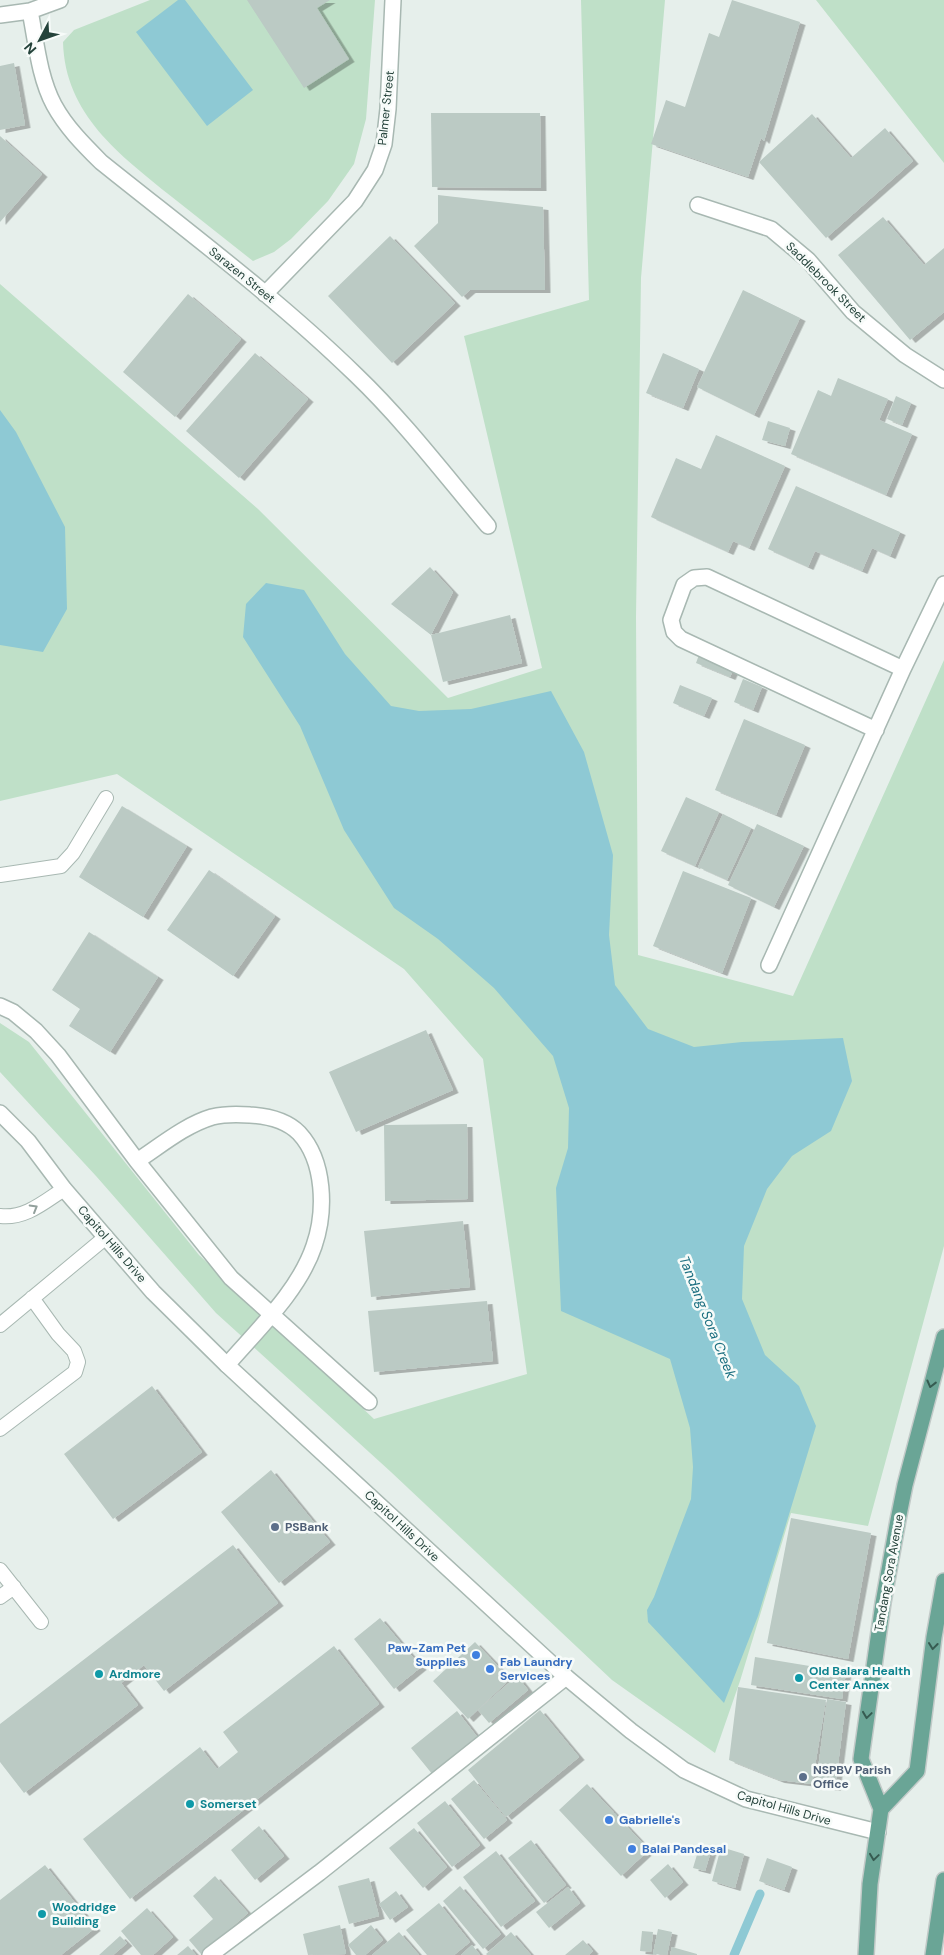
<svg xmlns="http://www.w3.org/2000/svg" width="944" height="1955" viewBox="0 0 944 1955" font-family="'DM Sans',sans-serif">
<style>
.green{fill:#bfe0c8}
.water{fill:#8ec9d4}
.lines{fill:none;stroke-linecap:round;stroke-linejoin:round}
.stream{stroke:#8ec9d4;stroke-width:9}
.building{fill:#bbcac4;filter:url(#shadow)}
.service-casing{stroke:#a8b8b2;stroke-width:16}
.minor-casing{stroke:#a8b8b2;stroke-width:18}
.tertiary-casing{stroke:#a8b8b2;stroke-width:18}
.primary-casing{stroke:#c2cac8;stroke-width:18}
.service{stroke:#fff;stroke-width:14}
.minor{stroke:#fff;stroke-width:15}
.tertiary{stroke:#fff;stroke-width:15}
.primary{stroke:#6aa596;stroke-width:15}
.oneway{stroke:#92a09c}
.oneway2{stroke:#365b51}
.service-dot{fill:#5c6f8a;stroke:#f7fbf9;stroke-width:2}
.shop-dot{fill:#3f7fe0;stroke:#f7fbf9;stroke-width:2}
.culture-dot{fill:#0f9aa8;stroke:#f7fbf9;stroke-width:2}
.labels{text-anchor:middle;dominant-baseline:central;stroke-width:5;stroke-linejoin:round;paint-order:stroke}
.street-label{font-size:12px;fill:#24423a;stroke:#f7fbf9}
.service-label{font-size:12px;font-weight:bold;fill:#4e5e75;stroke:#f7fbf9;text-anchor:start}
.shop-label{font-size:12px;font-weight:bold;fill:#366cbe;stroke:#f7fbf9;text-anchor:start}
.culture-label{font-size:12px;font-weight:bold;fill:#0d838f;stroke:#f7fbf9;text-anchor:start}
.water-label{font-size:14px;font-style:italic;fill:#1c6f80;stroke:#f7fbf9}
</style>
<defs>
<filter id="shadow"><feDropShadow dx="5.5" dy="3" stdDeviation="0" flood-color="#0004"/></filter>
</defs>
<rect width="100%" height="100%" fill="#e6efeb"/>
<path class="green" d="M150,0H375L366,119L354,164L328,201L291,239L274,252L253,261C226,240 199,218 172,197C120,155 65,115 63,42L74,30Z
M581,0H665L641,278L636,617L638,955L793,996L944,660V1246L868,1526L791,1513L740,1681L715,1753L612,1680L391,1472L216,1313L96,1176L0,1072V1023L29,1042L199,1255L374,1419L527,1374L483,1059L404,969L117,774L0,801V284L258,509L448,698L542,668L464,336L589,300Z
M816,0H944V163Z"/>
<path class="water" d="M178,0H185L253,90L207,126L136,32Z
M0,410L16,432L65,527L67,609L43,652L0,645Z
M266,583L304,590L345,654L391,706L419,711L471,709L551,691L584,752L613,855L609,935L615,985L648,1029L694,1047L742,1042L843,1038L852,1081L831,1131L792,1156L767,1189L744,1246L742,1299L765,1355L799,1386L816,1426L758,1616L724,1703L648,1622L647,1610L654,1597L691,1499L693,1467L690,1428L670,1359L561,1311L556,1188L568,1148L569,1108L553,1056L494,988L438,939L394,908L344,830L300,726L243,637L246,604Z"/>
<g class="lines">
<path class="stream" d="M734,1955L760,1894"/>
</g>
<path class="building" d="M247,0H330L317,8L349,59L304,88Z
M732,0L800,22L764,141L761,138L748,177L651,144L666,100L685,107L709,33L719,37Z
M14,63L25,125L0,130V66Z
M431,113H540L541,188L432,187Z
M812,114L851,158L885,128L913,161L826,238L759,162Z
M0,136L42,174L0,222Z
M438,195L543,207L545,290H470L462,297L414,246L438,223Z
M883,217L924,265L944,248V312L910,340L838,255Z
M390,236L455,303L392,363L328,296Z
M743,290L800,318L754,415L697,387Z
M188,294L241,339L175,417L123,372Z
M255,353L308,399L239,478L186,431Z
M663,353L699,369L683,408L646,393Z
M838,378L888,399L879,420L912,434L886,495L791,454L818,390L831,396Z
M896,396L911,403L902,425L887,419Z
M768,421L790,428L785,446L762,440Z
M716,435L785,466L749,548L733,541L728,552L651,517L676,458L701,469Z
M796,486L900,532L890,556L872,548L862,571L815,551L808,567L768,549Z
M430,567L453,592L431,635L391,604Z
M510,615L522,663L443,682L431,635Z
M700,652L735,666L730,677L696,663Z
M743,679L762,687L753,710L734,702Z
M680,685L712,698L704,716L673,703Z
M744,719L805,745L776,815L715,790Z
M686,797L719,812L695,866L661,851Z
M122,806L187,846L143,917L79,877Z
M723,814L751,828L727,880L698,867Z
M757,824L804,846L774,907L728,885Z
M209,870L275,916L233,976L167,930Z
M683,871L751,898L722,973L653,946Z
M89,932L158,977L110,1052L69,1026L80,1009L52,990Z
M426,1030L453,1090L356,1132L329,1072Z
M467,1124L468,1199L385,1201L384,1125Z
M463,1221L470,1287L371,1297L364,1231Z
M487,1301L493,1361L374,1372L368,1311Z
M152,1386L202,1452L113,1519L64,1454Z
M271,1470L330,1542L279,1583L221,1512Z
M791,1518L871,1533L848,1659L767,1643Z
M233,1545L278,1603L164,1691L144,1665L121,1683L138,1705L24,1793L0,1762V1724Z
M380,1618L421,1667L394,1689L354,1639Z
M475,1642L510,1679L468,1719L433,1681Z
M334,1646L379,1704L130,1899L83,1839L200,1747L217,1769L238,1752L223,1732Z
M755,1657L846,1672L842,1699L751,1685Z
M517,1676L528,1690L489,1723L478,1710Z
M738,1687L826,1700L812,1784L779,1780L729,1760Z
M827,1699L846,1702L835,1788L816,1785Z
M540,1710L579,1757L506,1817L468,1770Z
M457,1711L478,1738L433,1775L411,1748Z
M474,1780L507,1820L484,1839L451,1799Z
M587,1784L649,1850L621,1876L559,1810Z
M445,1801L480,1845L452,1867L417,1823Z
M259,1826L284,1856L255,1880L231,1850Z
M414,1828L447,1867L423,1888L389,1848Z
M531,1840L566,1885L544,1903L508,1858Z
M721,1847L744,1854L735,1888L712,1881Z
M699,1848L711,1851L705,1871L693,1868Z
M496,1851L535,1901L501,1927L463,1877Z
M767,1858L792,1867L784,1890L759,1881Z
M668,1864L683,1882L665,1898L650,1880Z
M45,1865L95,1928L61,1955H0V1900Z
M215,1876L248,1913L201,1954L189,1940L213,1919L193,1896Z
M369,1878L379,1916L349,1924L338,1886Z
M460,1886L501,1934L483,1949L443,1901Z
M568,1887L580,1903L549,1928L536,1912Z
M396,1891L408,1907L390,1920L379,1904Z
M439,1903L470,1942L454,1955H427L406,1930Z
M147,1908L173,1937L153,1955H141L121,1931Z
M340,1925L346,1954L308,1955L303,1934Z
M371,1925L383,1940L365,1955H356L348,1945Z
M658,1929L672,1932L667,1955L653,1954Z
M642,1931L653,1932L651,1952L640,1951Z
M399,1932L419,1955H372Z
M511,1932L531,1955H487L486,1954Z
M120,1936L127,1943L113,1955H99Z
M583,1940L593,1951L589,1955H565Z
M472,1945L480,1955H461Z
M188,1946L196,1955H177Z
M672,1947L697,1954V1955H670Z"/>
<g class="lines">
<g class="service-casing">
<path id="service" d="M0,875L61,866L73,853L106,798
M0,1216C25,1219 44,1202 64,1189
M0,1325L106,1237
M0,1429L75,1372L78,1362L74,1351L58,1334L32,1298
M0,1570L41,1622
M0,1597L14,1587"/>
</g>
<g class="minor-casing">
<path id="minor" d="M30,11C36,41 39,77 54,105C66,127 83,144 101,162C187,231 277,298 356,375C404,421 445,475 488,526
M0,15L30,11L60,0
M698,205L771,229L808,260L853,312L905,355L944,380
M265,294L355,201L375,170L384,144L388,109L393,0
M876,730L681,639L674,632L671,620L684,585L694,578L707,577L903,669
M769,965L903,669L944,584
M0,1006L13,1012L36,1031L58,1055L137,1161L231,1278L369,1402
M137,1161C160,1146 185,1125 212,1117C224,1114 238,1114 250,1115C267,1116 287,1121 299,1133C325,1161 326,1211 314,1246C299,1291 257,1330 227,1365
M210,1955L319,1873L566,1677"/>
</g>
<g class="tertiary-casing">
<path id="tertiary" d="M0,1113L28,1141L64,1189L153,1292L227,1365L566,1677L631,1731L684,1770L746,1799L878,1832"/>
</g>
<g class="primary-casing">
<path id="primary" d="M881,1809L917,1771L934,1637L944,1581
M866,1955L870,1884L881,1809L861,1759L883,1603L898,1520L905,1485L944,1337
M933,1955L944,1880"/>
</g>
<use href="#service" class="service"/>
<use href="#minor" class="minor"/>
<use href="#tertiary" class="tertiary"/>
<use href="#primary" class="primary"/>
</g>
<defs><path id="oneway-chevron" d="M-2-3.5L2.5 0L-2 3.5" fill="none" stroke-width="1.6" stroke-linecap="round" stroke-linejoin="round" transform="scale(1.25)"/></defs>
<use class="oneway" href="#oneway-chevron" transform="translate(34 1208) rotate(-30)"/>
<g class="oneway2">
<use href="#oneway-chevron" transform="translate(931 1384) rotate(104)"/>
<use href="#oneway-chevron" transform="translate(933 1646) rotate(97)"/>
<use href="#oneway-chevron" transform="translate(867 1715) rotate(98)"/>
<use href="#oneway-chevron" transform="translate(874 1857) rotate(98)"/>
</g>
<g class="service-dot">
<circle cx="275" cy="1527" r="5"/>
<circle cx="803" cy="1777" r="5"/>
</g>
<g class="shop-dot">
<circle cx="476" cy="1655" r="5"/>
<circle cx="490" cy="1669" r="5"/>
<circle cx="609" cy="1820" r="5"/>
<circle cx="632" cy="1849" r="5"/>
</g>
<g class="culture-dot">
<circle cx="99" cy="1674" r="5"/>
<circle cx="799" cy="1678" r="5"/>
<circle cx="190" cy="1804" r="5"/>
<circle cx="42" cy="1914" r="5"/>
</g>
<g class="labels">
<g class="street-label">
<text transform="translate(386 108) rotate(-84)">Palmer Street</text>
<text transform="translate(242 275) rotate(39)">Sarazen Street</text>
<text transform="translate(826 282) rotate(45)">Saddlebrook Street</text>
<text transform="translate(112 1244) rotate(49)">Capitol Hills Drive</text>
<text transform="translate(402 1526) rotate(43)">Capitol Hills Drive</text>
<text transform="translate(889 1573) rotate(-80)">Tandang Sora Avenue</text>
<text transform="translate(784 1808) rotate(16)">Capitol Hills Drive</text>
</g>
<g class="service-label">
<text x="285" y="1527">PSBank</text>
<text x="813" y="1770">NSPBV Parish<tspan x="813" dy="14">Office</tspan></text>
</g>
<g class="shop-label">
<text x="466" y="1648" text-anchor="end">Paw-Zam Pet<tspan x="466" dy="14">Supplies</tspan></text>
<text x="500" y="1662">Fab Laundry<tspan x="500" dy="14">Services</tspan></text>
<text x="619" y="1820">Gabrielle's</text>
<text x="642" y="1849">Balai Pandesal</text>
</g>
<g class="culture-label">
<text x="809" y="1671">Old Balara Health<tspan x="809" dy="14">Center Annex</tspan></text>
<text x="109" y="1674">Ardmore</text>
<text x="200" y="1804">Somerset</text>
<text x="52" y="1907">Woodridge<tspan x="52" dy="14">Building</tspan></text>
</g>
<g class="water-label">
<text transform="translate(708 1317) rotate(68)">Tandang Sora Creek</text>
</g>
</g>
<g transform="translate(40 40) rotate(229)" stroke="#f7fbf9" stroke-width="4" paint-order="stroke">
<path d="M0-4L9 19L0 12L-9 19Z" fill="#24423a"/>
<text y="-8" font-size="14" font-weight="bold" text-anchor="middle" fill="#24423a">N</text>
</g>
</svg>
